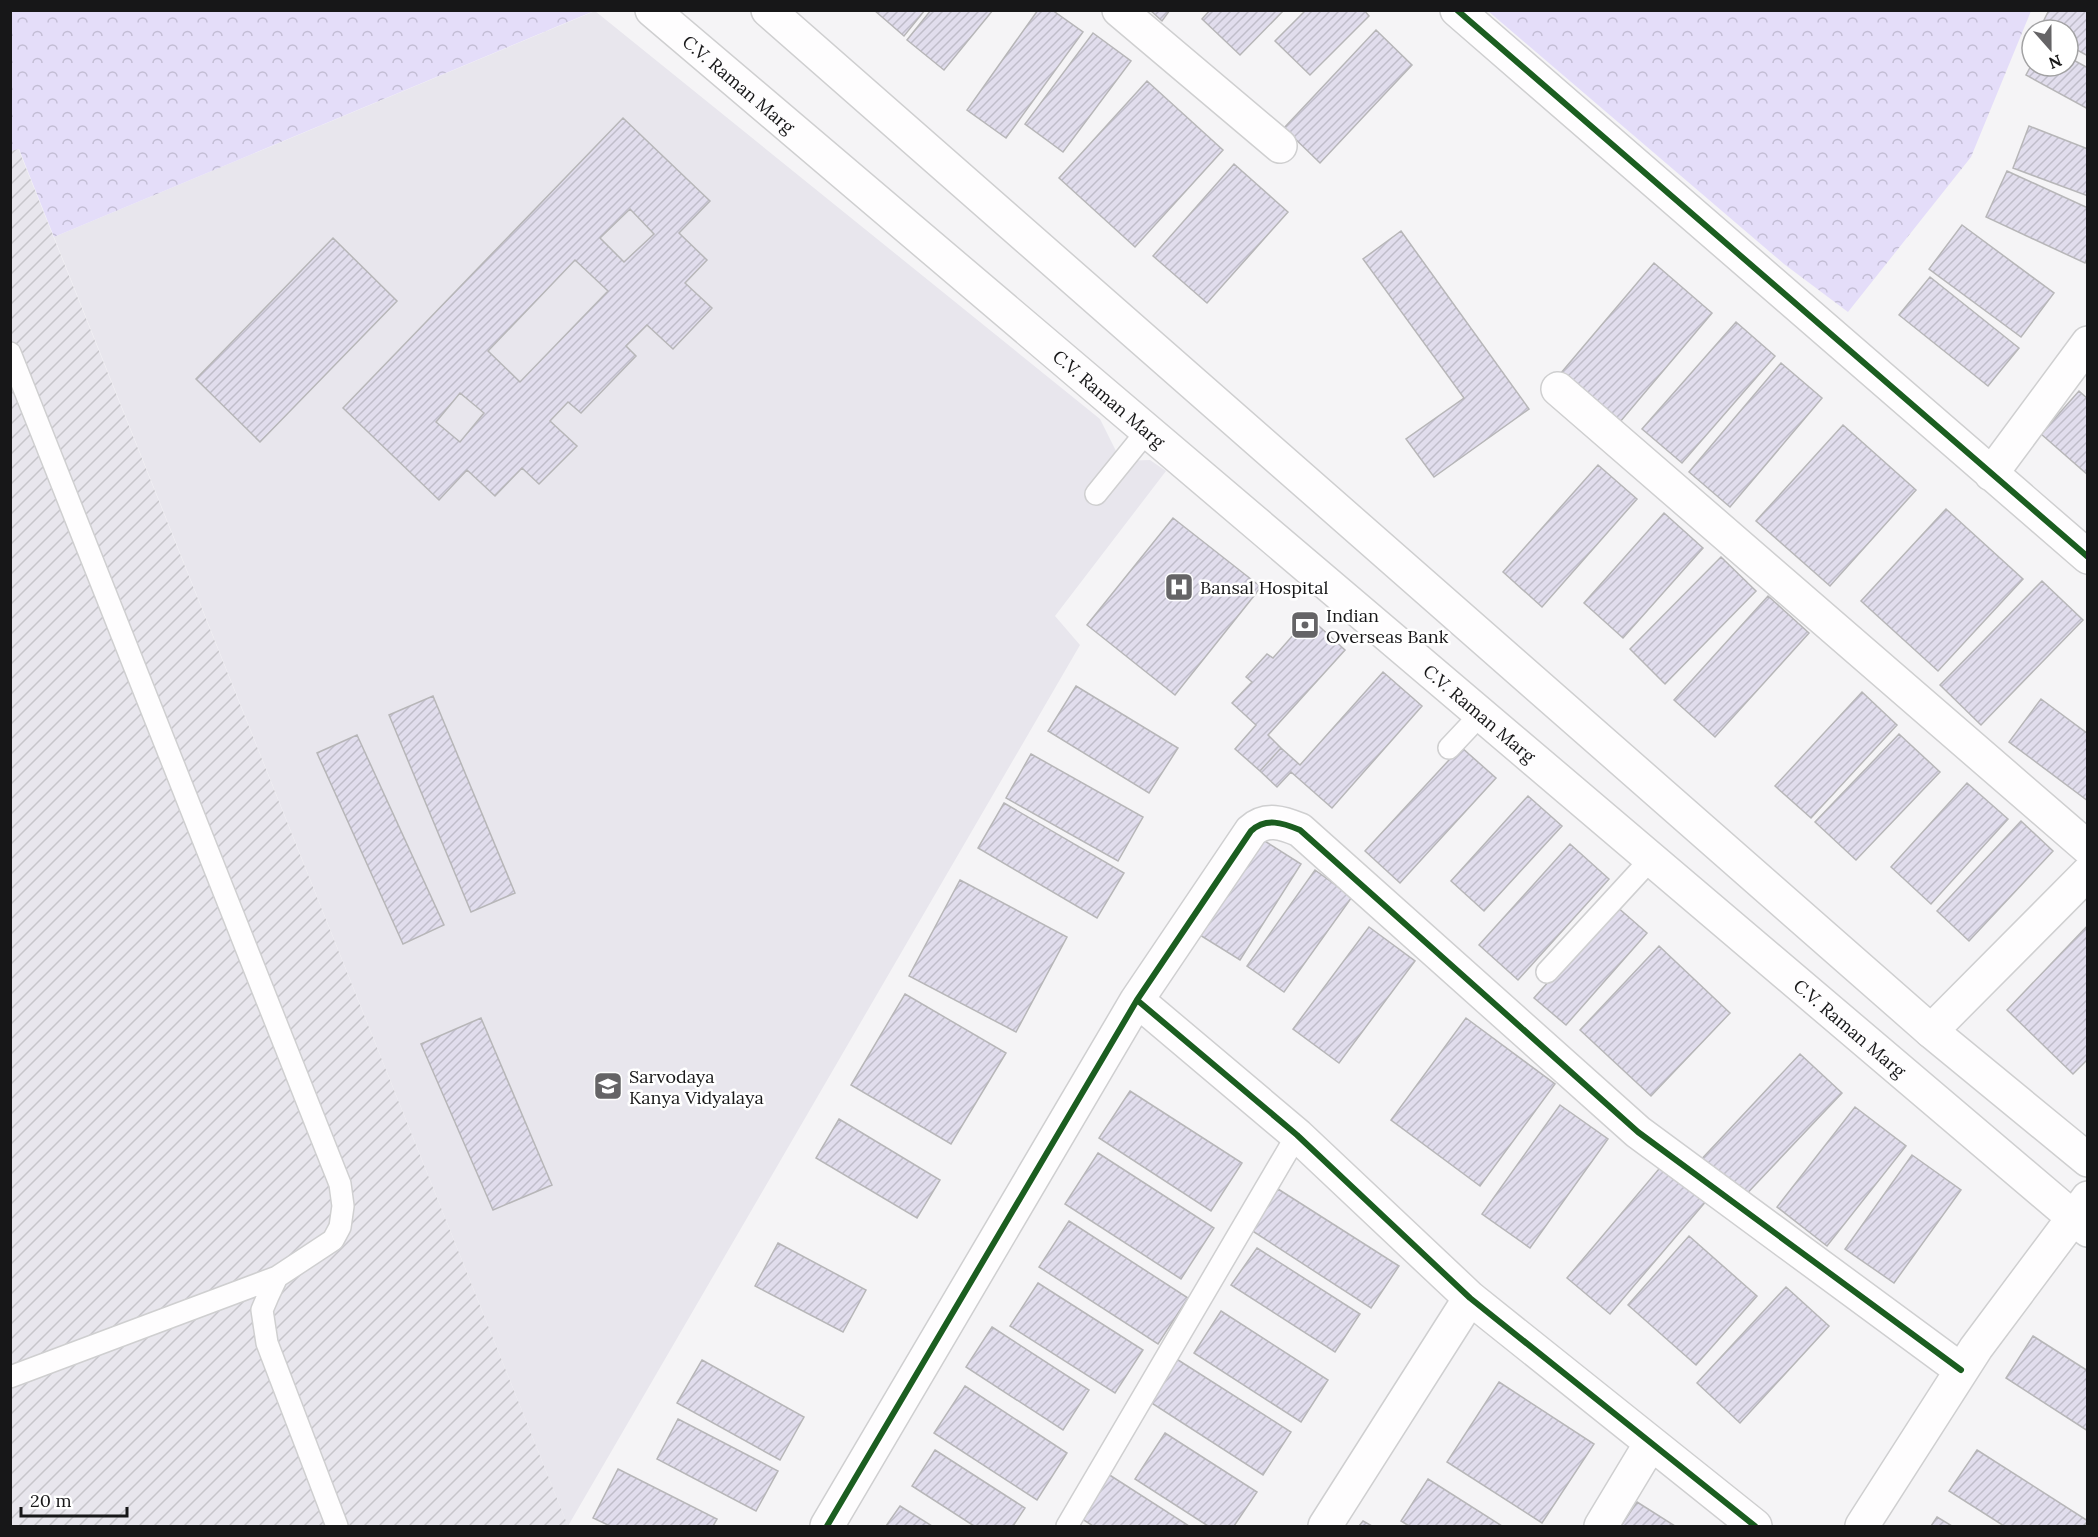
<svg xmlns="http://www.w3.org/2000/svg" width="2098" height="1537" viewBox="0 0 2098 1537" font-family="Lora,serif">
<style>
.built{fill:#e8e6ed}
.industrial{fill:url(#industrial-furrows)}
.park{fill:url(#park-crowns)}
.building{fill:url(#building-hatch);stroke:#b7b6b8;stroke-width:1.5;fill-rule:evenodd}
.lines{fill:none;stroke-linecap:round;stroke-linejoin:round}
.lane-casing{stroke:#cfcfd0;stroke-width:24}
.street-casing{stroke:#cfcfd0;stroke-width:36}
.secondary-casing{stroke:#cfcfd0;stroke-width:36}
.lane{stroke:#fefdfe;stroke-width:21}
.street{stroke:#fefdfe;stroke-width:33}
.secondary{stroke:#fefdfe;stroke-width:33}
.cycleway-casing{stroke:#fff;stroke-width:10}
.cycleway{stroke:#1b5e20;stroke-width:6}
.labels{text-anchor:middle;dominant-baseline:central;stroke-width:5;stroke-linejoin:round;paint-order:stroke}
.street-label{font-size:18px;fill:#171718;stroke:#fff}
.poi-label{font-size:18px;fill:#171718;stroke:#fff;text-anchor:start}
</style>
<defs>
<pattern id="industrial-furrows" width="10" height="10" patternUnits="userSpaceOnUse" patternTransform="scale(1.5)"><rect width="10" height="10" fill="#e8e6ed"/><path d="M-1 1l2-2M0 10L10 0M9 11l2-2" fill="none" stroke="#c6c5ca"/></pattern>
<pattern id="park-crowns" width="20" height="18" patternUnits="userSpaceOnUse" patternTransform="scale(1.5)"><rect width="20" height="18" fill="#e4ddf9"/><path d="M2 6a3 3 0 1 1 6 0M12 15a3 3 0 1 1 6 0" fill="none" stroke="#c3bdd5"/></pattern>
<pattern id="building-hatch" width="6" height="6" patternUnits="userSpaceOnUse" patternTransform="scale(1.5)"><rect width="6" height="6" fill="#e1dded"/><path d="M-1 1l2-2M0 6l6-6M5 7l2-2" fill="none" stroke="#c0bdca"/></pattern>
</defs>
<rect width="100%" height="100%" fill="#f5f4f6"/>
<path class="built" d="M595,11L1100,419L1121,461L1150,460L1166,471L1055,616L1080,645L568,1526L54,237Z"/>
<path class="industrial" d="M18,148L568,1526H11L10,151Z"/>
<path class="park" d="M10,11L11,10L594,11L54,237L19,149L11,151Z
M1488,11H2031L1971,157L1848,312L1784,264Z"/>
<path class="building" d="M874,10H925L904,36Z
M931,10H993L944,70L907,40Z
M1038,10H1052L1083,32L1006,138L967,110Z
M1150,10H1170L1162,21Z
M1210,10H1284L1240,55L1202,19Z
M1306,10H1364L1369,16L1310,75L1275,41Z
M2049,10H2088V56L2068,45V30H2039Z
M1376,30L1412,65L1320,163L1284,128Z
M1093,33L1131,61L1063,152L1025,124Z
M2068,57L2088,68V109L2026,75L2032,64L2068,66Z
M1147,81L1223,150L1135,247L1059,178Z
M623,118L710,201L679,233L707,260L685,283L712,308L673,349L647,325L626,346L636,356L581,413L568,402L550,421L577,446L539,484L522,468L495,496L467,470L439,500L343,408ZM630,209L654,234L624,262L600,238ZM575,260L608,291L520,382L488,351ZM460,393L484,413L460,442L436,422Z
M2029,126L2088,149V196L2013,168Z
M1234,164L1288,212L1207,303L1153,256Z
M2007,171L2088,208V256L2085,263L1986,217Z
M1962,225L2054,293L2021,337L1929,269Z
M1401,231L1529,409L1434,477L1406,439L1464,398L1363,259Z
M333,238L397,301L260,442L196,379Z
M1654,263L1712,313L1620,422L1561,373Z
M1930,277L2019,348L1988,386L1899,315Z
M1736,322L1775,356L1682,463L1642,429Z
M1781,363L1822,398L1730,507L1689,472Z
M2079,391L2088,399V475L2041,434Z
M1843,425L1916,490L1830,586L1756,521Z
M1598,465L1637,499L1542,607L1503,572Z
M1946,509L2023,579L1938,671L1861,601Z
M1664,513L1703,548L1623,638L1584,603Z
M1173,518L1261,587L1175,695L1087,625Z
M1721,557L1756,591L1665,684L1630,649Z
M2042,581L2083,620L1981,725L1940,685Z
M1768,596L1809,633L1715,737L1674,700Z
M1309,617L1345,650L1268,735L1281,748L1260,771L1235,749L1256,725L1232,703L1252,682L1246,677L1267,654L1273,658Z
M1383,672L1422,706L1332,808L1291,772L1277,787L1260,771L1281,748L1300,765Z
M1076,686L1178,748L1149,793L1048,731Z
M1862,692L1897,725L1811,818L1775,786Z
M433,696L515,893L471,912L389,715Z
M2041,699L2088,734V801L2009,742Z
M1899,734L1940,772L1856,860L1815,822Z
M357,735L444,925L403,944L317,753Z
M1461,747L1496,778L1400,883L1365,851Z
M1031,754L1143,817L1118,861L1006,798Z
M1967,783L2008,819L1931,904L1891,867Z
M1528,796L1562,826L1484,911L1451,881Z
M1004,803L1124,873L1097,918L978,848Z
M2021,821L2053,851L1969,941L1937,911Z
M1257,836L1301,864L1240,960L1195,932Z
M1570,844L1609,879L1518,980L1479,945Z
M1315,870L1352,897L1284,992L1247,966Z
M960,880L1067,937L1016,1032L909,976Z
M1616,906L1647,933L1566,1025L1534,998Z
M2088,925V1059L2073,1074L2007,1010Z
M1369,927L1415,961L1339,1063L1293,1029Z
M1659,946L1730,1013L1651,1096L1580,1030Z
M905,994L1006,1053L951,1144L851,1085Z
M481,1018L552,1185L493,1210L421,1044Z
M1466,1018L1555,1084L1480,1186L1391,1120Z
M1800,1054L1842,1093L1738,1203L1697,1164Z
M1130,1091L1242,1163L1211,1211L1099,1138Z
M1560,1105L1608,1139L1530,1248L1482,1214Z
M1855,1107L1906,1146L1827,1246L1777,1207Z
M839,1119L940,1180L917,1218L816,1158Z
M1098,1153L1214,1228L1181,1279L1065,1204Z
M1912,1155L1961,1190L1894,1283L1845,1249Z
M1664,1163L1707,1200L1610,1314L1567,1278Z
M1278,1189L1399,1266L1371,1308L1251,1230Z
M1069,1221L1188,1298L1158,1344L1039,1267Z
M1689,1236L1757,1296L1696,1365L1628,1305Z
M778,1243L866,1290L843,1332L755,1286Z
M1257,1248L1360,1314L1335,1352L1231,1285Z
M1038,1283L1143,1350L1115,1393L1010,1326Z
M1786,1287L1829,1326L1740,1423L1697,1383Z
M1221,1311L1328,1380L1301,1422L1194,1353Z
M992,1327L1089,1390L1063,1430L966,1367Z
M2033,1336L2088,1371V1431L2006,1378Z
M1175,1358L1291,1432L1263,1475L1147,1400Z
M702,1360L804,1417L780,1460L677,1403Z
M1499,1382L1594,1444L1542,1523L1447,1462Z
M965,1386L1067,1453L1037,1500L934,1433Z
M678,1419L778,1471L756,1511L657,1459Z
M1165,1433L1257,1492L1234,1526H1208L1135,1479Z
M935,1450L1025,1508L1013,1526H974L912,1486Z
M1977,1450L2088,1521L2084,1526H2004L1949,1491Z
M618,1469L717,1519L713,1526H610L593,1518Z
M1108,1474L1189,1526H1093L1079,1517Z
M1428,1479L1502,1526H1409L1401,1521Z
M1637,1502L1675,1526H1621Z
M900,1506L932,1526H886Z
M1937,1517L1952,1526H1931Z
M1363,1521L1372,1526H1359Z"/>
<g class="lines">
<g class="lane-casing">
<path id="lane" d="M10,353L340,1184L343,1206L340,1227L333,1240L277,1277L268,1296L262,1310L267,1343L337,1526
M1096,494L1147,431
M1449,748L1481,714
M1547,972L1651,859
M10,1377L277,1277
M1067,1526L1297,1135"/>
</g>
<g class="street-casing">
<path id="street" d="M1119,10L1280,146
M1457,10L2088,557
M1558,389L2088,848
M1991,474L2088,343
M1137,1000L1297,1135L1470,1298L1755,1526
M1931,1031L2088,873
M827,1526L1137,1000L1251,831C1266,817 1283,823 1300,830L1638,1132L1961,1370
M1325,1526L1470,1298
M1601,1526L1651,1443
M1862,1526L1976,1348L2088,1198"/>
</g>
<g class="secondary-casing">
<g id="secondary">
<path id="s1" d="M652,10L2088,1230"/>
<path d="M768,10L1931,1031L2088,1160"/>
</g>
</g>
<use href="#lane" class="lane"/>
<use href="#street" class="street"/>
<use href="#secondary" class="secondary"/>
<g class="cycleway-casing">
<path id="cycleway" d="M1457,10L2088,557
M1137,1000L1297,1135L1470,1298L1755,1526
M827,1526L1137,1000L1251,831C1266,817 1283,823 1300,830L1638,1132L1961,1370"/>
</g>
<use href="#cycleway" class="cycleway"/>
</g>
<defs>
<g id="hospital-square" transform="scale(1.5)"><rect x="-9" y="-9" width="18" height="18" rx="4" fill="#656466" stroke="#fff"/><path d="M-5-5h3v3.5h4V-5h3V5h-3V1.5h-4V5h-3Z" fill="#fff"/></g>
<g id="bank-square" transform="scale(1.5)"><rect x="-9" y="-9" width="18" height="18" rx="4" fill="#656466" stroke="#fff"/><path d="M-6-4H6V4H-6ZM0-2.3a2.3 2.3 0 1 0 0 4.6a2.3 2.3 0 1 0 0-4.6Z" fill="#fff"/></g>
<g id="school-square" transform="scale(1.5)"><rect x="-9" y="-9" width="18" height="18" rx="4" fill="#656466" stroke="#fff"/><path d="M0-5L7-2L0 1L-7-2ZM-4 1L0 2.5L4 1V4Q0 6-4 4Z" fill="#fff"/></g>
</defs>
<g fill-rule="evenodd">
<use href="#hospital-square" x="1179" y="587"/>
<use href="#bank-square" x="1305" y="625"/>
<use href="#school-square" x="608" y="1086"/>
</g>
<g class="labels">
<g class="street-label">
<text stroke="none"><textPath href="#s1" startOffset="114">C.V. Raman Marg</textPath></text>
<text stroke="none"><textPath href="#s1" startOffset="600">C.V. Raman Marg</textPath></text>
<text stroke="none"><textPath href="#s1" startOffset="1086">C.V. Raman Marg</textPath></text>
<text stroke="none"><textPath href="#s1" startOffset="1572">C.V. Raman Marg</textPath></text>
</g>
<g class="poi-label">
<text x="1200" y="587">Bansal Hospital</text>
<text x="1326" y="615">Indian<tspan x="1326" dy="21">Overseas Bank</tspan></text>
<text x="629" y="1076">Sarvodaya<tspan x="629" dy="21">Kanya Vidyalaya</tspan></text>
</g>
</g>
<rect width="2098" height="1537" fill="none" stroke="#171718" stroke-width="24"/>
<g transform="translate(2050 48) rotate(159)"><circle r="28" fill="#ffffff" stroke="#a2a2a3" stroke-width="1.5"/>
<path d="M0-4.5L10 22L0 15L-10 22Z" fill="#656466"/>
<text y="-9" font-size="16" font-weight="bold" text-anchor="middle" fill="#171718">N</text>
</g>
<path d="M21 1507v9h106v-9" fill="none" stroke="#171718" stroke-width="3"/>
<text x="30" y="1507" font-size="18" fill="#171718" stroke="#ffffff" stroke-width="4.5" paint-order="stroke">20 m</text>
</svg>
